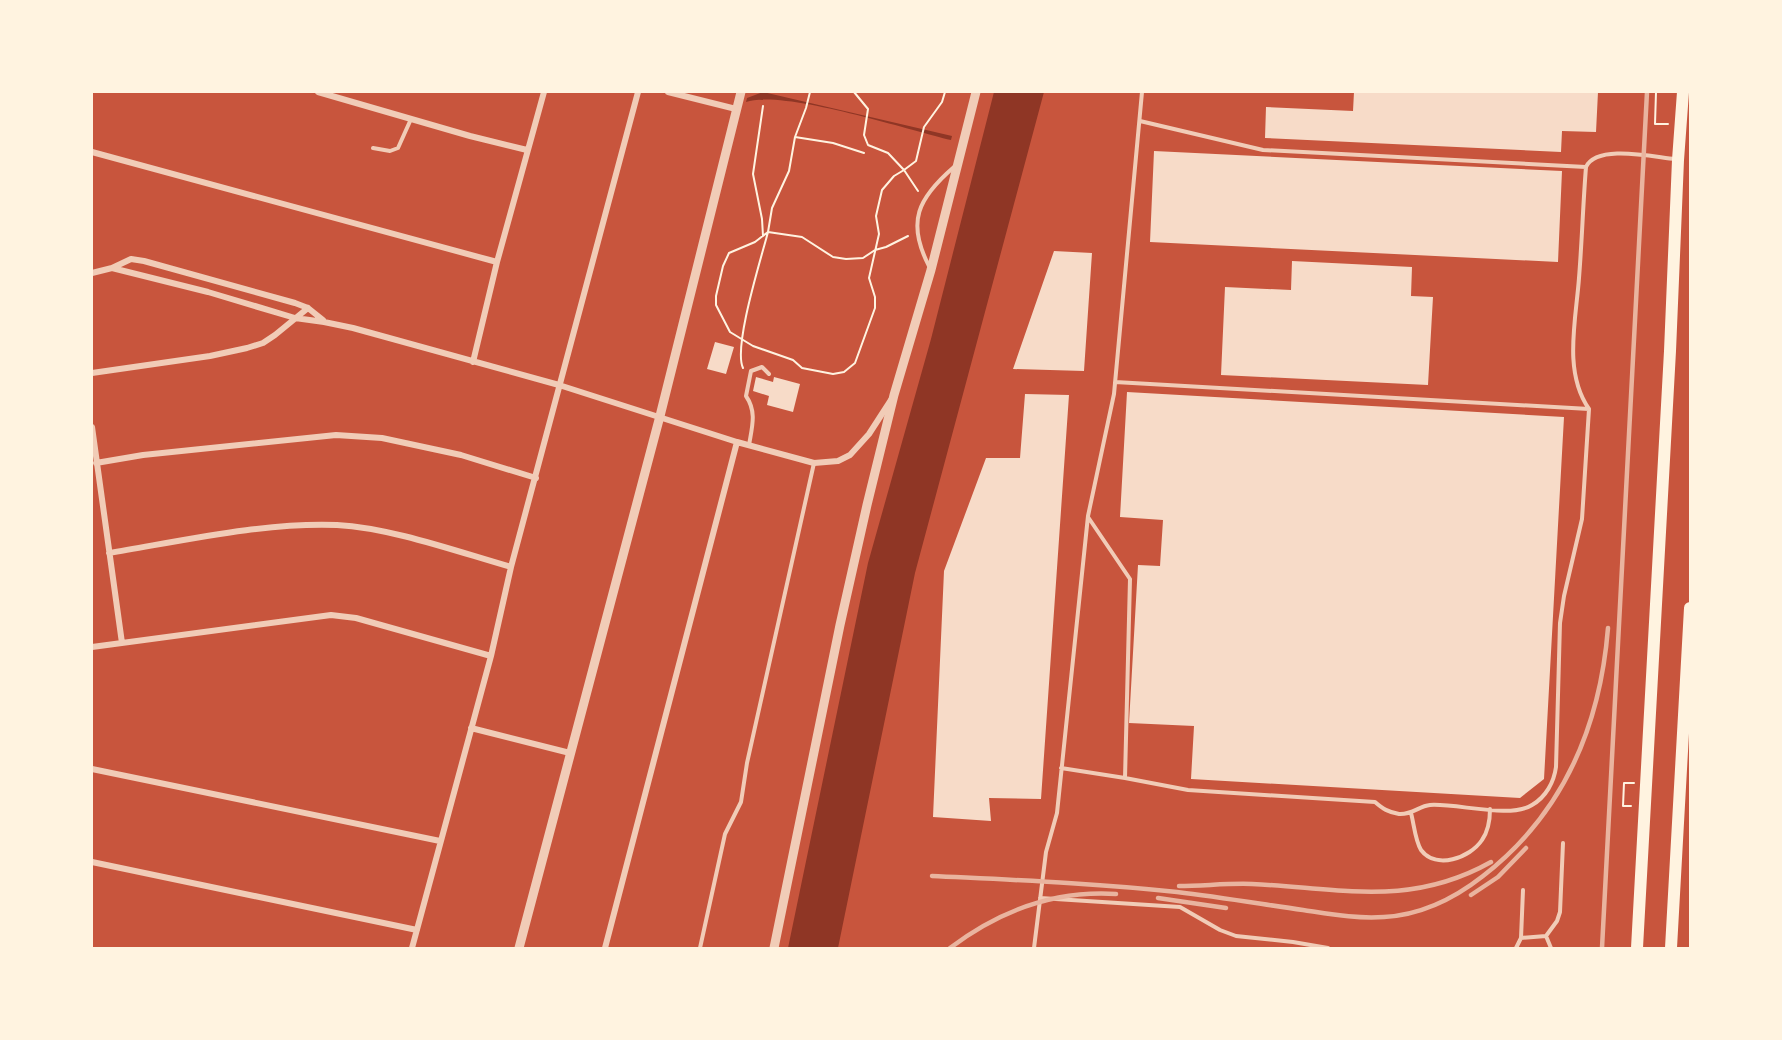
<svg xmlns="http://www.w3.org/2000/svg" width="1782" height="1040" viewBox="0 0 1782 1040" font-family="'Roboto Serif',serif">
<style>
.water{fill:#8f3625}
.building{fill:#f7dbc8}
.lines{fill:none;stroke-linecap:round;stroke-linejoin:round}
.path{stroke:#fff3e0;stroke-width:2}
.service{stroke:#f1ccb7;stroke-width:4}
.minor{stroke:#f1ccb7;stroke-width:6}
.tertiary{stroke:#f1ccb7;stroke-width:9}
.primary{stroke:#fff3e0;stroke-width:12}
.rail{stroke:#e9b49f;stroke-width:4.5}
</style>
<rect width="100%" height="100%" fill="#c8553d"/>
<path class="water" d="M763,92L952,136L951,140C908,130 783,89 746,102L747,98Z
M994,92H1044L915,573L838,948H788L868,563L931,339Z"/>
<path class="building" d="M1354,92H1598L1596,132L1562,131L1561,152L1265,138L1266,107L1353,111Z
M1154,151L1562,171L1558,262L1150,242Z
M1054,251L1092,253L1084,371L1013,369Z
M1292,261L1412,267L1411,296L1433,297L1428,385L1221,375L1225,287L1291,290Z
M715,342L734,347L726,374L707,369Z
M756,377L773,382L774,377L800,384L793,412L767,405L769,396L753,391Z
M1127,392L1564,417L1544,779L1520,798L1191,779L1194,726L1129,723L1138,565L1160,566L1163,520L1120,517Z
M1025,394L1069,395L1041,799L989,798L991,821L933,817L944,571L986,458H1020Z"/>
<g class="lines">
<path class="path" d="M810,92L806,108L795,137L789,171L772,208L768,232L802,237L833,257L846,259L863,258L875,250L886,247L908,236
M854,92L868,109L864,135L868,145L888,153L904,170L916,161L924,127L942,102L945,92
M1656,92L1655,124H1668
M763,106L753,174L762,219L763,236
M795,137L833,143L864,153
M743,368C733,347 761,259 768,232L755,242L729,253L723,266L716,296V305L730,332L753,346L793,360L802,368L833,374L844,372L855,363L875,308V297L869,278L879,234L876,216L882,190L894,176L904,170L918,191
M1631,806H1623L1624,783H1634"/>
<path class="service" d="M1140,121L1263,150L1586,167
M373,148L390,151L398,148L411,119
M929,266C906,222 918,198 954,167
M1115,382L1589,409C1563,372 1576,320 1579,278C1582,241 1583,204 1586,167C1597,144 1653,157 1675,159
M749,445C752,427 757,412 746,396L751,371L762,367L769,374
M1088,517L1130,579L1125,778
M1061,768L1125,778L1188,790L1375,802C1383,809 1388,812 1399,814C1412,815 1419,806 1430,805C1457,803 1510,819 1532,805C1546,797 1554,782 1556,767L1560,623L1564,596L1582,519L1589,409
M1411,813C1414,824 1415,840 1421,850C1436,870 1470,858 1482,840C1489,830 1490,820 1490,809
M1040,898L1180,907L1220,930L1236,936L1293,942L1328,948
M1546,936L1557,921L1560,912L1563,843
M1521,938L1546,936L1551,948
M700,948L725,834L741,802L747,763L814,463
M1034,948L1046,852L1057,813L1088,516L1114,394L1142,92
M1516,948L1521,938L1523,890"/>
<path class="minor" d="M318,92L470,136L527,150
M668,92L736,109
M92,152L497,262
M112,268L208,292L295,318L324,322L353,328L559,385L737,442L814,463L838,461L850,455L869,434L891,400
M92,273L112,268L131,259L144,261L295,303L308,308L323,320
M473,362L497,262L544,92
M92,373L210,356L247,348L263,343L275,335L308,308
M92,427L122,643
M96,463L143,455L336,435L382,438L461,455L536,478
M109,553C181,541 265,522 337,525C392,528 458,552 511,567
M92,647L331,615L356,618L491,656
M471,728L570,753
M92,769L440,841
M92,862L417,930
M412,948L491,656L511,567L638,92
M605,948L737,442"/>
<path class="tertiary" d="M519,948L660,416L741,92
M774,948L840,625L867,505L894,395L931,270L976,92"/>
<path class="primary" d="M1637,948L1670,351L1678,160L1683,92
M1671,948L1690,608"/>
<path class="rail" d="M932,876C1014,880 1095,883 1177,892C1219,897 1261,904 1303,910C1330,914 1357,919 1384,917C1421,915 1455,898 1483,876C1564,813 1600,727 1608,628
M1179,886C1203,886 1228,883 1252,884C1340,888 1409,908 1491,862
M1471,895L1498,877L1526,848
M1158,898L1226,908
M950,948C999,911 1053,890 1116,894
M1602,948L1647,92"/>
</g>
<rect width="1782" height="1040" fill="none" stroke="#fff3e0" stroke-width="186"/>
</svg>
